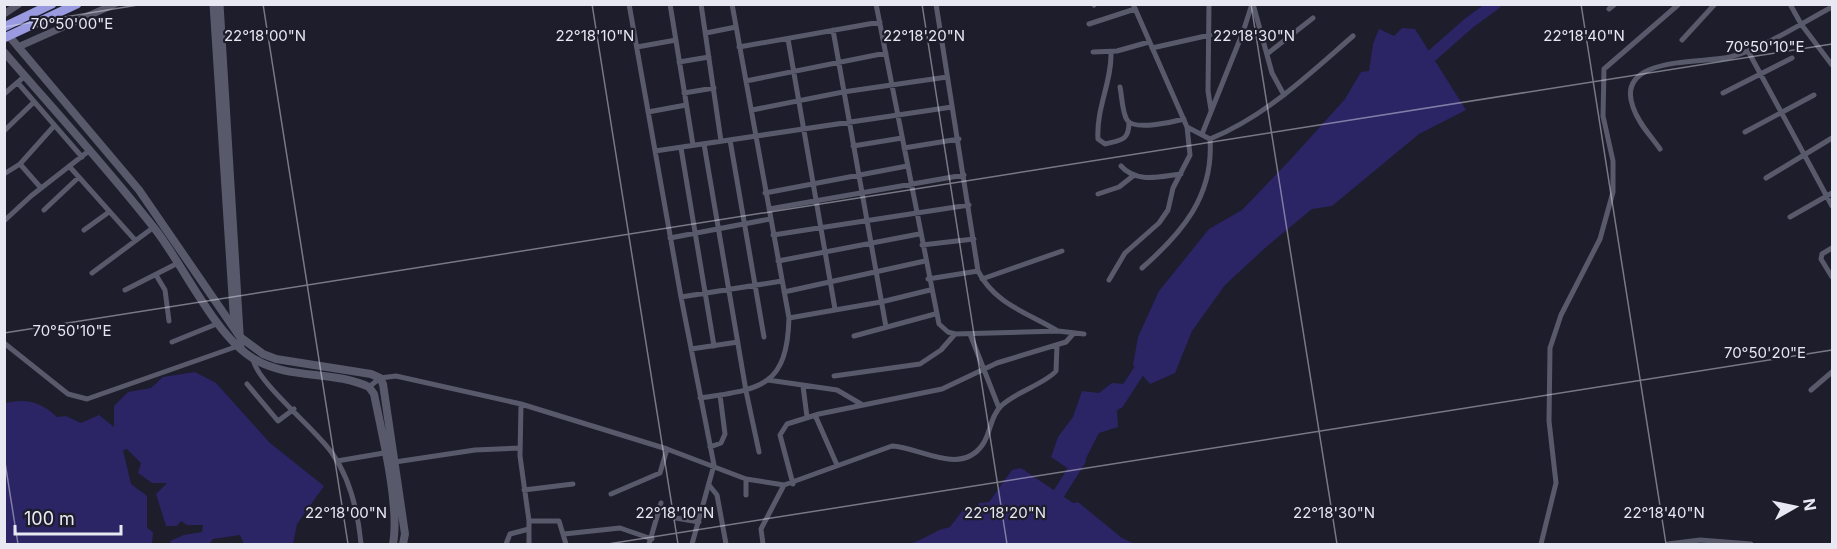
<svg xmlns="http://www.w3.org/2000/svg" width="1837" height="549" viewBox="0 0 1837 549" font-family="Inter,sans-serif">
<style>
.water{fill:#2b2465}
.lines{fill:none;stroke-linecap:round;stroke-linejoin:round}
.river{stroke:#2b2465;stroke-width:12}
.minor{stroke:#58596a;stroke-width:5}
.tertiary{stroke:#58596a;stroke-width:7}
.secondary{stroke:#58596a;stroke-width:8}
.trunk{stroke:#999ae0;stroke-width:9}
.ticks{fill:none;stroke:#e8e8f3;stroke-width:1.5;stroke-opacity:0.45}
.ticks-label{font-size:15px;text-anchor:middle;fill:#e8e8f3;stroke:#1d1d2c;stroke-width:4.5;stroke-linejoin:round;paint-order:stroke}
</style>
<rect width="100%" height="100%" fill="#1d1d2c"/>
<path class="water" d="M1402,28L1415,29L1466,110L1419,134L1332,206L1312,209L1265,248L1225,285L1192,331L1175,373L1150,384L1133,365L1138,337L1159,291L1209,229L1242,210L1291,159L1345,99L1361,72L1369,71L1373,44L1379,29L1394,36Z
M195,372L216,383L270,443L324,486L297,524L293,544H244L240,535L213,539L209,544H172L170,541L184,535L202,532L203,525H187L181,521L177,526H166L156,494L167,483H152L138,473L141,463L127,449L123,450L131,484L147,496V528L153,532L152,544H5V403C26,398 42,402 57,417L66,416L81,423L99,415L114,427V406L128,392L151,388L163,377Z
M1112,383L1126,384L1127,400L1117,411L1118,427L1099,433L1083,464L1073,472L1051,457L1058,437L1073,417L1082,391L1099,393Z
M1021,468L1073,503L1078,502L1122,538L1135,544H909C924,540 934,530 950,527L966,506L975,509L979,503L989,502L1012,470Z"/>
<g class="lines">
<path class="river" d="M1420,66L1469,23L1495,4
M1118,403L1146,360
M1051,506L1080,460"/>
<path class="minor" d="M629,4L681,297L714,465L692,544
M670,4L693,145
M701,4L721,141
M876,4L939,324L948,332L955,334L1058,331L1084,334
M936,4L978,271C995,304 1026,312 1056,330
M1133,4L1187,127L1210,139
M1209,4L1208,91L1211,110
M1253,4L1272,73L1284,95
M1790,4L1801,24L1832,65
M1094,5L1095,4
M1609,9L1615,4
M1089,24L1135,9
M833,30L886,327
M706,33L736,27
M788,39L835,309
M1682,40L1715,4
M637,47L676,40
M739,47L880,22
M1152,48L1210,35
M1748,51L1832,206
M1093,52L1117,51L1149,42
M1111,52C1112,82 1096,108 1098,139L1105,144C1121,140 1129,141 1129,122
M1267,54L1313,18
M679,62L709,57
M746,81L886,53
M18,83L82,157
M1120,87C1122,96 1122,112 1127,120C1134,131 1173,122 1184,119
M684,93L714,88
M1723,93L1792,58
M4,94L25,76
M752,110L843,92L947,77
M648,112L686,105
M4,131L34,102
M1745,132L1814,95
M1202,134L1243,32L1252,4
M1210,139C1266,116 1308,75 1353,36
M730,140L764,337
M704,144L746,391L759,452
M853,146L902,138
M681,148L714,346
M904,148L959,139
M1660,149C1651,136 1638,123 1633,107C1614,55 1703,64 1730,57C1766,47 1800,24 1832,7
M655,151L952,107
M20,164L41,188
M69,166L135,240
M1121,166C1137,184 1161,176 1181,174
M4,174L20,164L54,126
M1766,178L1832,138
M765,193L907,166
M1098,194L1119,187L1133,176
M769,209L964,175
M44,210L79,177
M1790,217L1832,193
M4,221L31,196L90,150
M84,230L109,212
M773,235L969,205
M670,238L770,219
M922,245L974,239
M1832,248L1822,254L1821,259L1832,277
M778,261L919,234
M1142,268C1182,233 1214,196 1210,139
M92,273L154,227
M156,275L165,290L169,321
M928,279L978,271
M982,279L1062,251
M1109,280L1125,253L1159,223L1168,210L1173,188L1190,155L1187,127
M125,290L178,263
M784,292L925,261
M681,297L782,281
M789,318L881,302L930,290
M970,334L999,408
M854,336L935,314
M172,342L219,323
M4,343L68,394L87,399L238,346
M691,349L738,342
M253,358C254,380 317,430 332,453C351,480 358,512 361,544
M834,376L920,364L941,350L955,334
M768,380L837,390L861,404
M247,384L278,421L294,409
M803,386L807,417
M369,387L380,378L396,376L521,404L667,449L746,479L784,485L892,446C920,447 961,477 983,444C991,432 990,417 1001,406C1015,392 1045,384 1056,371L1057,345
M1811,390L1832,372
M700,398C760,389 787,388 789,318L732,4
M521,404L520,456L529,521V544
M815,415L837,465
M710,447L721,443L725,434L720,395
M337,461L384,453
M395,462L475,450L520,448
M746,479V495
M793,484L780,435L787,424L819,414L942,389L997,363L1066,342L1074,333
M709,485L717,495L726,544
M524,490L573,484
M611,494L660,473L667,449
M670,517L699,522
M529,521H559L566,544
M564,534L620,528L652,539
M506,544L510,534L529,529
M649,544L661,503
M763,544L761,529L784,485
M1541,544L1556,483L1549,421L1550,348L1561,315L1600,239L1613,192V161L1603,116L1604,69L1679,4
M1668,544L1700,540L1751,544"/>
<path class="tertiary" d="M213,4L234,327
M220,4L241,349
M4,14L19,4
M18,47L115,4"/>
<path class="secondary" d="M9,36L139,190L240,337L263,354L276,359L371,374L380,378L383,384L405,534L403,544
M4,52C55,111 107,168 155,229C184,266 215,336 254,359C289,380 333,370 369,387L374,394C382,434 400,506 393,544"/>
<path class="trunk" d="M4,27L52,4
M4,38L77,4"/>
</g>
<path class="ticks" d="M263,4L348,544M592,4L678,544M922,4L1007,544M1251,4L1337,544M1581,4L1666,544M4,27L144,4M4,333L1832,44M4,456L18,544M608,544L1832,350"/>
<g class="ticks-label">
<text x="72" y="29">70°50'00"E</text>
<text x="265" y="41">22°18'00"N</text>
<text x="595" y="41">22°18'10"N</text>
<text x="924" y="41">22°18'20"N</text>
<text x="1254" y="41">22°18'30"N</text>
<text x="1584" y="41">22°18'40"N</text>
<text x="1765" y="52">70°50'10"E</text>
<text x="72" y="336">70°50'10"E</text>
<text x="1765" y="358">70°50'20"E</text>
<text x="346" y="518">22°18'00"N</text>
<text x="675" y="518">22°18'10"N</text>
<text x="1005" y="518">22°18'20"N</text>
<text x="1334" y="518">22°18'30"N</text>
<text x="1664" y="518">22°18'40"N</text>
</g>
<rect width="1837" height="549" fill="none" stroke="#e8e8f3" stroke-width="12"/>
<g transform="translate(1795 507) rotate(81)" stroke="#1d1d2c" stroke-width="4.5" paint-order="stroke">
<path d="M0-4.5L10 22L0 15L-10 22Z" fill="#e8e8f3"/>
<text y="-9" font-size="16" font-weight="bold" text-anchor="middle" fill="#e8e8f3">N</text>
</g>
<path d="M15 525v9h106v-9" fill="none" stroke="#e8e8f3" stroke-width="3"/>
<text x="24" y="525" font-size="18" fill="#e8e8f3" stroke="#1d1d2c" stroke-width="4.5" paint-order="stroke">100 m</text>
</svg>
